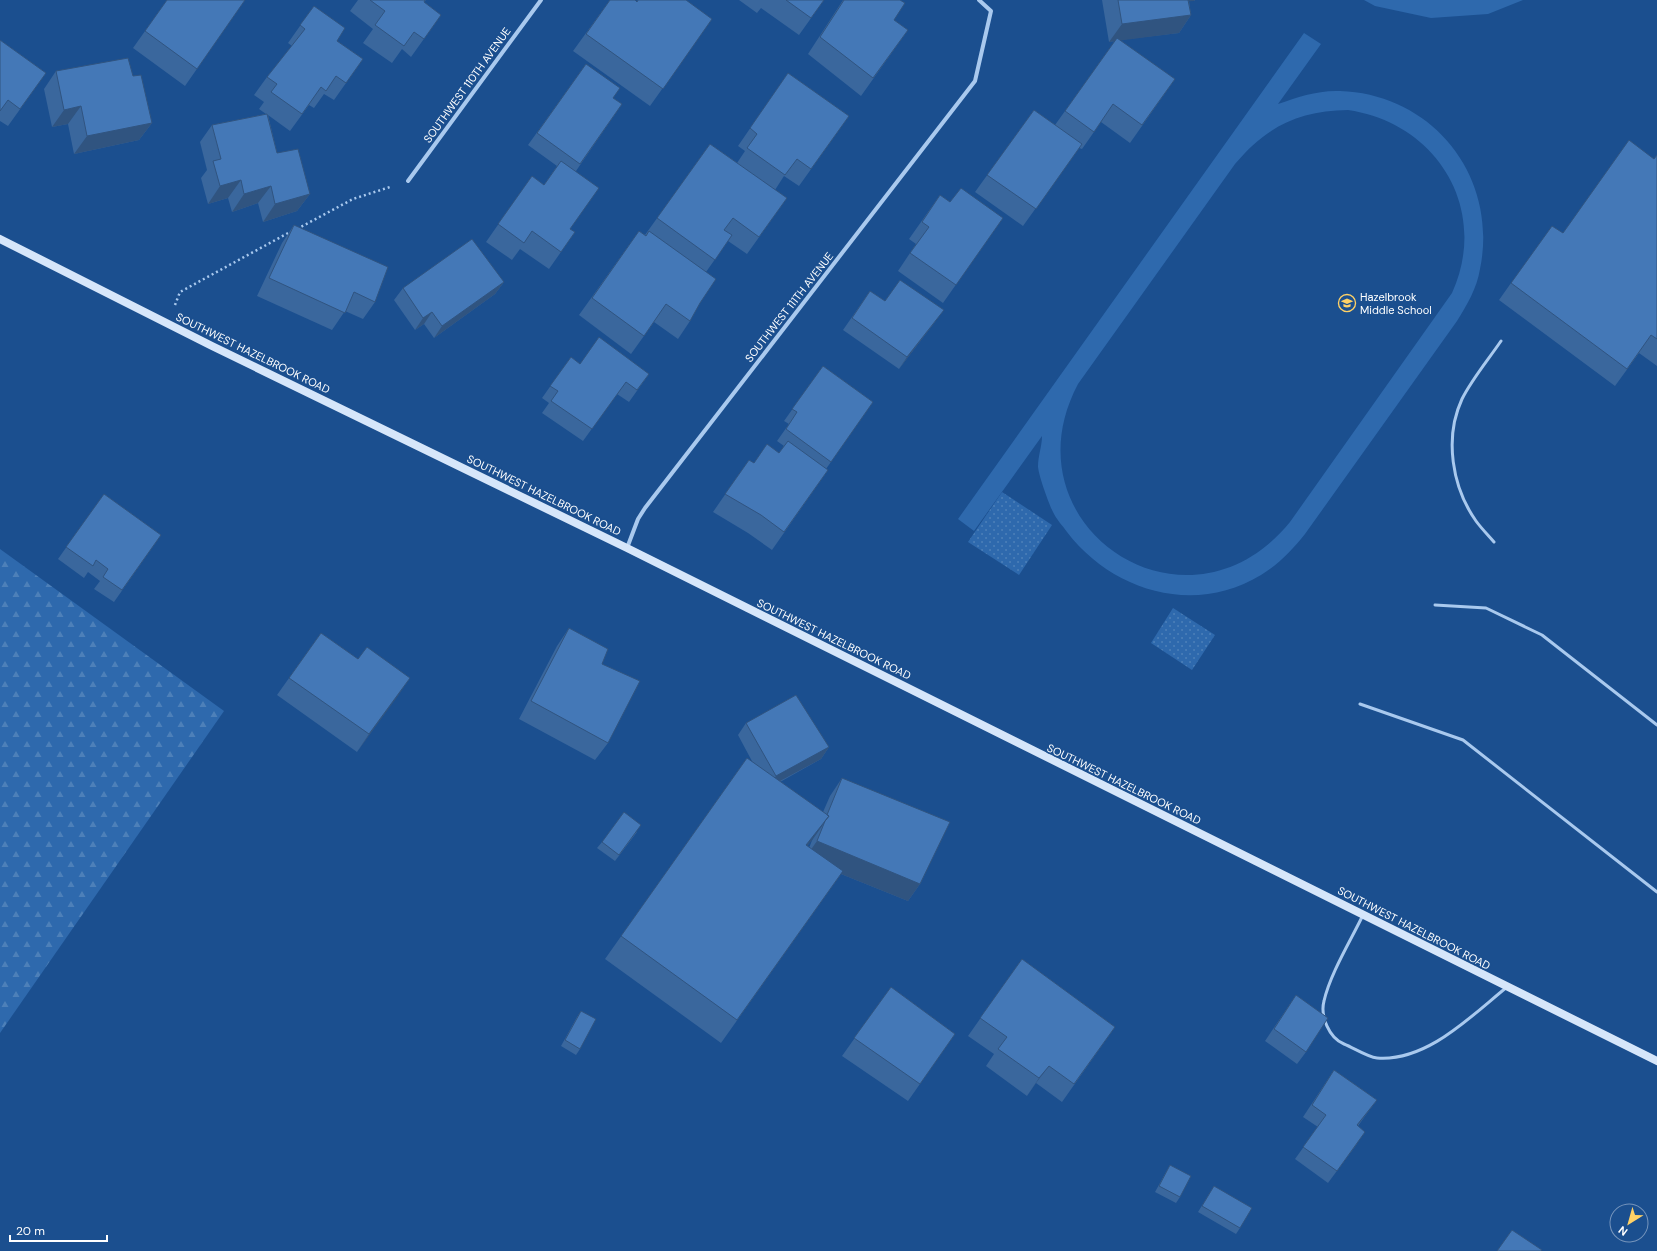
<svg xmlns="http://www.w3.org/2000/svg" width="1657" height="1251" viewBox="0 0 1657 1251" font-family="'DM Sans',sans-serif">
<style>
.forest{fill:url(#forest-firs)}
.park{fill:url(#park-dots)}
.pitch{fill:#2e69ad;fill-rule:evenodd}
.lines{fill:none;stroke-linecap:round;stroke-linejoin:round}
.path{stroke:#a9c9ee;stroke-width:2.5;stroke-dasharray:2 3;stroke-linecap:butt}
.lane{stroke:#a9c9ee;stroke-width:3}
.street{stroke:#a9c9ee;stroke-width:4}
.secondary{stroke:#d6e6fa;stroke-width:8}
.wall{fill:#3a679d;fill-rule:evenodd}
.shaded-wall{fill:#305480}
.building{fill:#4478b7;stroke:#305480}
.labels{text-anchor:middle;dominant-baseline:central;stroke-width:3.5;stroke-linejoin:round;paint-order:stroke}
.street-label{font-size:11px;fill:#fff;stroke:#1b4f8f}
.poi-label{font-size:11px;fill:#fff;stroke:#1b4f8f;text-anchor:start}
</style>
<defs>
<pattern id="forest-firs" width="22" height="20" patternUnits="userSpaceOnUse"><rect width="22" height="20" fill="#2e69ad"/><path d="M5 1l3.5 6h-7zM16 11l3.5 6h-7z" fill="#4d80b9"/></pattern>
<pattern id="park-dots" width="8" height="8" patternUnits="userSpaceOnUse"><rect width="8" height="8" fill="#2e69ad"/><path d="M2 2h.1M6 6h.1" fill="none" stroke="#4d80b9" stroke-width="1.8" stroke-linecap="round"/></pattern>
</defs>
<rect width="100%" height="100%" fill="#1b4f8f"/>
<path class="forest" d="M0,549L224,711L0,1033Z"/>
<path class="park" d="M1002,492L1052,525L1019,575L968,542Z
M1173,608L1215,635L1192,670L1151,643Z"/>
<path class="pitch" d="M1364,0H1523L1488,14L1431,18L1375,6Z
M1304,33L1321,44L1278,104C1298,97 1318,90 1340,91C1433,94 1499,177 1480,269C1477,288 1467,305 1457,321L1305,534C1292,550 1279,564 1261,575C1194,616 1112,591 1067,532C1063,526 1056,519 1053,512C1049,504 1038,474 1038,466C1038,456 1042,446 1042,436L974,531L958,519ZM1348,110C1437,123 1490,209 1452,293L1290,522C1187,649 1003,526 1078,384L1235,164C1267,126 1299,111 1348,110Z"/>
<g class="lines">
<path class="path" d="M297,229L353,199L390,187
M175,305L180,292L290,232"/>
<path class="lane" d="M1494,542C1488,535 1481,528 1476,521C1452,487 1444,438 1462,399C1472,379 1488,360 1501,341
M1435,605L1486,608L1542,635L1657,725
M1360,704L1463,740L1657,892
M1363,915C1351,940 1330,974 1324,1001C1320,1016 1329,1038 1344,1044C1354,1048 1367,1057 1377,1058C1427,1062 1471,1016 1507,987"/>
<path class="street" d="M408,181L541,0
M627,548L638,519L645,508L975,81L991,11L979,0"/>
<path class="secondary" d="M0,239L212,346L627,548L1657,1061"/>
</g>
<path class="wall" d="M167,0H245L185,86L133,48Z
M358,0H426L424,2L441,15L411,57L402,49L392,63L363,43L373,29L350,11Z
M610,0L637,2L712,19L650,106L573,51Z
M739,0H824L799,35L761,8L757,13Z
M843,0H900L894,20L908,30L861,96L808,54Z
M1102,0H1195L1194,1H1189L1191,15L1179,33L1119,40L1175,79L1130,143L1101,122L1082,149L1079,148L1023,226L975,192L1034,110L1055,125L1115,41L1109,42Z
M314,6L337,41L363,59L334,100L324,94L314,108L309,105L290,131L268,115L277,153L310,194L297,211L263,222L258,203L232,212L228,198L208,204L201,178L207,170L200,142L212,125L266,114L259,109L264,102L254,95L267,77L292,46L288,43Z
M0,40L46,73L8,126L0,121Z
M586,64L613,98L622,104L576,171L570,229L575,232L549,269L520,249L512,260L486,242L532,176L544,185L557,166L528,145Z
M56,71L133,76L152,123L139,140L74,154L68,124L52,127L44,89Z
M788,73L849,116L799,186L784,176L775,190L787,198L747,254L728,241L706,272L699,304L690,321L678,339L654,322L631,354L579,315L639,231L645,235L710,144L737,163L745,151L738,146Z
M1657,155V366L1639,353L1615,386L1499,300L1511,283L1563,233L1654,159Z
M940,195L950,202L1003,218L943,303L898,271L916,244L909,239Z
M294,225L375,302L363,319L345,311L332,330L257,296L282,243Z
M504,282L495,294L434,338L424,324L415,330L394,300L403,288Z
M870,291L885,301L935,322L899,369L843,330Z
M571,357L580,364L649,374L629,402L617,394L583,441L542,413L549,403L542,398Z
M823,366L873,402L826,469L828,470L772,550L748,533L713,512L749,460L754,463L779,453L784,446L777,441L789,424L784,421Z
M104,494L161,535L114,602L94,589L100,581L88,572L84,578L58,559Z
M569,628L602,664L608,743L595,760L519,719L557,646Z
M321,633L358,659L410,678L357,752L277,695Z
M746,723L829,747L821,759L780,782L823,812L830,796L842,778L920,884L908,901L841,874L721,1043L605,959L747,758L753,763L738,735ZM813,838L809,848L807,846Z
M637,832L615,861L597,848L602,842Z
M1022,959L1115,1027L1062,1102L1036,1083L1027,1096L986,1066L994,1054L968,1036Z
M891,987L955,1034L908,1101L842,1056Z
M1296,995L1306,1052L1297,1064L1265,1041Z
M581,1011L580,1049L576,1055L561,1046L577,1017Z
M1334,1070L1377,1100L1368,1112L1358,1126L1357,1144L1328,1183L1295,1159L1318,1127L1303,1117Z
M1170,1165L1180,1197L1176,1203L1155,1192L1166,1172Z
M1214,1186L1240,1228L1236,1234L1198,1212Z"/>
<path class="shaded-wall" d="M1174,0H1195L1194,1L1173,2Z
M1191,15L1179,33L1109,42L1122,24Z
M81,106L68,124L52,127L64,110Z
M152,123L139,140L74,154L87,136Z
M241,180L228,198L208,204L220,186Z
M271,186L258,203L232,212L244,194Z
M310,194L297,211L263,222L275,204Z
M504,282L495,294L434,338L442,326Z
M944,310L935,322L899,369L907,357Z
M432,312L424,324L415,330L423,318Z
M410,678L398,696L357,752L369,734Z
M829,747L821,759L767,788L776,776Z
M829,816L813,839L790,868L806,845Z
M817,841L920,884L908,901L841,874L721,1043L841,874L805,858Z
M1049,1066L1036,1083L1027,1096L1039,1078Z
M1377,1100L1368,1112L1348,1137L1357,1125Z
M1365,1132L1357,1144L1328,1183L1337,1171Z"/>
<path class="building" d="M167,0H245L197,69L145,31Z
M370,0H425L424,2L441,15L424,39L414,32L404,46L375,25L385,11Z
M610,0H635L637,2L638,0H686L712,19L663,89L586,34Z
M786,0H824L811,18Z
M844,0H900L905,3L894,20L908,30L873,78L820,37Z
M1118,0H1188L1191,15L1122,24Z
M314,6L345,28L337,41L363,59L346,83L336,76L326,91L321,87L302,114L271,92L277,84L267,77L305,29L300,25Z
M1117,38L1175,79L1142,125L1113,104L1094,132L1065,111Z
M0,40L46,73L20,109L8,100L0,111Z
M128,58L133,76L141,75L152,123L87,136L81,106L64,110L56,71Z
M586,64L620,88L613,98L622,104L580,164L537,133Z
M788,73L849,116L811,169L797,159L785,175L747,148L757,134L750,128Z
M1034,110L1082,144L1036,209L987,175Z
M267,114L277,153L298,149L310,194L275,204L271,186L244,194L241,180L220,186L213,161L221,159L212,125Z
M1629,140L1654,159L1657,155V339L1651,335L1627,369L1511,283L1552,226L1563,233Z
M710,144L787,198L759,237L733,218L724,230L732,235L715,260L657,218Z
M561,161L599,188L570,229L575,232L561,252L532,231L524,243L498,224L532,176L544,185Z
M961,188L1003,218L956,285L910,253L929,227L922,222L940,195L950,202Z
M294,225L388,267L375,302L354,292L345,313L269,278Z
M639,231L646,236L649,231L716,279L700,303L690,321L666,304L644,336L592,298Z
M472,239L504,282L442,326L432,312L423,318L403,288Z
M900,280L944,310L907,357L852,318L870,291L885,301Z
M599,337L649,374L637,390L626,382L592,429L551,401L558,391L550,386L571,357L580,364Z
M823,366L873,402L831,462L786,429L797,412L792,409Z
M788,441L828,470L784,532L761,515L725,494L749,460L754,463L767,444L779,453Z
M104,494L161,535L122,590L103,577L108,569L96,560L93,566L66,547Z
M569,628L608,649L602,664L640,681L608,743L531,701Z
M321,633L358,659L367,647L410,678L369,734L289,678Z
M796,695L829,747L776,776L746,723Z
M747,758L829,816L806,845L843,871L737,1020L621,936Z
M842,778L950,822L920,884L817,841L825,821L829,816L827,815Z
M624,812L641,825L619,855L602,842Z
M1022,959L1115,1027L1074,1084L1049,1066L1039,1078L998,1049L1007,1037L980,1018Z
M891,987L955,1034L920,1084L854,1038Z
M1296,995L1328,1018L1306,1052L1274,1029Z
M581,1011L596,1019L580,1049L565,1040Z
M1334,1070L1377,1100L1357,1125L1365,1132L1337,1171L1303,1147L1326,1115L1312,1105Z
M1170,1165L1191,1176L1180,1197L1159,1186Z
M1214,1186L1252,1208L1240,1228L1202,1206Z
M1512,1230L1542,1250L1541,1251H1497Z"/>
<defs>
<g id="school-ring" transform="scale(0.9)"><circle r="9.5" fill="#1b4f8f" stroke="#ffd166" stroke-width="1.5"/><path d="M0-5L7-2L0 1L-7-2ZM-4 1L0 2.5L4 1V4Q0 6-4 4Z" fill="#ffd166"/></g>
</defs>
<g fill-rule="evenodd">
<use href="#school-ring" x="1347" y="303"/>
</g>
<g class="labels">
<g class="street-label">
<text transform="translate(467 85) rotate(-54)">SOUTHWEST 110TH AVENUE</text>
<text transform="translate(789 307) rotate(-52)">SOUTHWEST 111TH AVENUE</text>
<text transform="translate(253 353) rotate(26)">SOUTHWEST HAZELBROOK ROAD</text>
<text transform="translate(544 495) rotate(26)">SOUTHWEST HAZELBROOK ROAD</text>
<text transform="translate(834 639) rotate(26)">SOUTHWEST HAZELBROOK ROAD</text>
<text transform="translate(1124 784) rotate(26)">SOUTHWEST HAZELBROOK ROAD</text>
<text transform="translate(1414 928) rotate(27)">SOUTHWEST HAZELBROOK ROAD</text>
</g>
<g class="poi-label">
<text x="1360" y="297">Hazelbrook<tspan x="1360" dy="13">Middle School</tspan></text>
</g>
</g>
<g transform="translate(1629 1223) rotate(217)"><circle r="19" fill="#1b4f8f" stroke="#7695bc"/>
<path d="M0-3L7 15L0 10L-7 15Z" fill="#ffd166"/>
<text y="-6" font-size="11" font-weight="bold" text-anchor="middle" fill="#ffffff">N</text>
</g>
<path d="M10 1235v6h97v-6" fill="none" stroke="#ffffff" stroke-width="2"/>
<text x="16" y="1235" font-size="12" fill="#ffffff" stroke="#1b4f8f" stroke-width="3" paint-order="stroke">20 m</text>
</svg>
